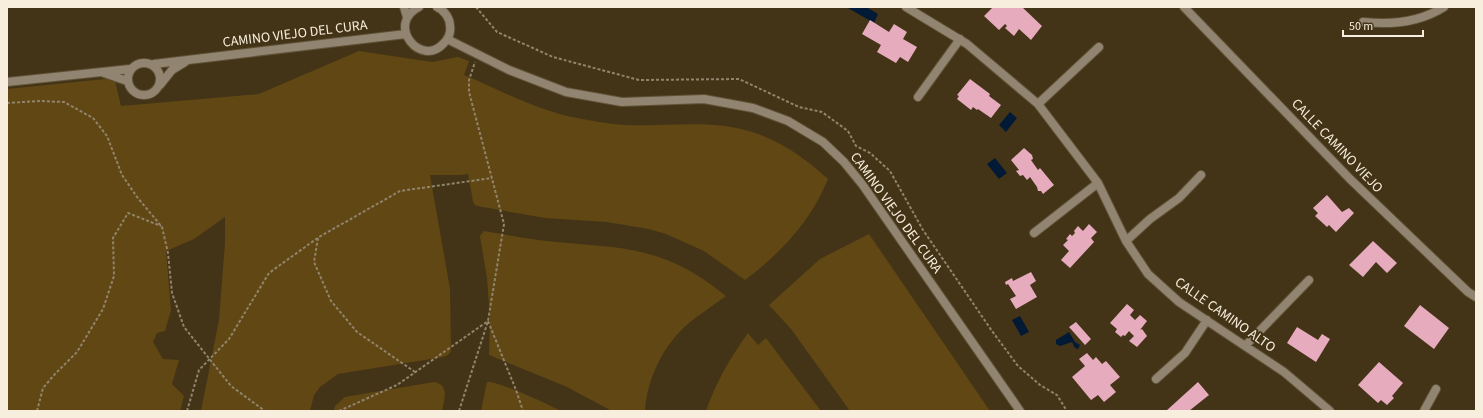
<svg xmlns="http://www.w3.org/2000/svg" width="1483" height="418" viewBox="0 0 1483 418" font-family="'Source Sans 3',sans-serif">
<style>
.green{fill:#614714}
.water{fill:#021a35}
.building{fill:#e7abbe}
.lines{fill:none;stroke-linecap:round;stroke-linejoin:round}
.street-casing{stroke:#605237;stroke-width:10}
.path{stroke:#90846c;stroke-width:2;stroke-dasharray:3 2;stroke-linecap:butt}
.street{stroke:#918470;stroke-width:8}
.labels{text-anchor:middle;dominant-baseline:central;stroke-width:4;stroke-linejoin:round;paint-order:stroke}
.street-label{font-size:14px;fill:#f7eedd;stroke:#433417}
</style>
<rect width="100%" height="100%" fill="#433417"/>
<path class="green" d="M359,51L432,62L458,57L469,61L464,75C500,90 538,111 577,118C593,121 609,124 625,125C666,127 708,119 749,131C780,140 805,158 828,179C811,221 781,253 745,280L704,251L666,234L649,229L607,222L545,218L477,206L474,204L473,201L468,174L461,175H430L450,289L451,351L448,355L443,357L338,374L320,387L314,395L310,411H201L219,320L225,243V217L194,239L166,251L171,310L165,331L157,333L153,342L163,359L179,360L172,384L184,396L180,411H7V89L105,79L115,81L121,106L259,94Z
M484,231C512,236 540,241 568,243C601,246 633,247 664,259C687,267 707,281 726,296C714,305 701,313 689,323C664,344 647,378 645,411H612L567,387L489,355L490,319L487,278L480,236Z
M869,234L990,411H850L791,329L769,305L820,259Z
M748,333L758,345L766,338L821,411H706C716,382 730,358 748,333Z
M434,382C450,385 444,400 442,411H334L335,406L345,397Z
M487,382C497,380 549,405 561,411H481Z"/>
<path class="water" d="M866,7L878,14L874,23L848,8Z
M1010,112L1017,118L1006,132L999,125Z
M995,158L1007,173L999,179L987,164Z
M1020,316L1029,332L1021,336L1012,320Z
M1069,332L1075,342L1080,345L1078,349L1075,348L1072,342L1060,346L1056,344V340Z"/>
<path class="building" d="M993,7H1022L1042,26L1031,40L1019,29L1014,36L1005,28L1007,26L1005,24L999,30L984,16Z
M870,20L889,32L894,24L907,32L903,39L917,47L908,62L900,57L896,63L877,52L881,45L862,34Z
M970,79L990,94L989,96L1001,105L991,118L978,109L977,110L973,107L971,110L957,99L959,96L957,95Z
M1024,148L1032,155L1033,159L1031,160L1038,170L1040,168L1054,185L1043,194L1041,191H1038L1037,187L1030,177L1027,180L1023,175L1020,176L1016,171L1019,170L1011,160Z
M1327,195L1342,212L1349,208L1354,213L1336,232L1329,225L1327,227L1315,216L1318,213L1313,208Z
M1089,224L1097,232L1091,238L1094,242L1070,268L1061,260L1069,251L1063,245L1068,240L1066,239L1070,234L1072,236L1075,233L1074,231L1078,226L1083,231Z
M1373,241L1397,263L1387,273L1376,262L1363,277L1349,265Z
M1031,272L1036,281L1030,285L1037,297L1016,309L1010,299L1016,296L1008,284L1006,285L1005,282L1012,278L1013,281Z
M1127,304L1134,310L1130,315L1135,320L1140,315L1147,321L1140,330L1142,329L1147,336L1137,347L1129,341L1134,336L1129,331L1125,336L1123,335L1121,337L1115,332L1117,329L1110,323Z
M1420,305L1449,328L1434,349L1404,326Z
M1076,322L1091,339L1085,345L1069,327Z
M1297,327L1318,340L1322,334L1330,339L1316,362L1287,343Z
M1087,353L1093,360L1096,357L1102,364L1106,361L1120,377L1110,385L1116,392L1104,402L1098,395L1091,400L1072,377L1085,366L1079,359Z
M1379,362L1403,383L1392,396L1394,398L1387,405L1381,400L1378,403L1358,385Z
M1198,382L1209,395L1189,411H1166Z"/>
<g class="lines">
<g class="street-casing">
<path id="street" d="M404,7L407,17
M419,7C385,24 421,69 444,43C449,38 451,33 450,26C450,18 444,10 437,7
M906,7L967,44L1038,104L1098,183L1126,241L1148,274L1179,302L1284,372L1330,411
M1184,7L1350,179L1468,292L1476,297
M1363,22C1390,25 1420,22 1444,7
M447,39L509,70L566,92L622,102L704,99L753,108L788,121L823,142L844,162L862,184L1020,411
M128 79a16 16 0 1 1 32 0a16 16 0 1 1-32 0Z
M154,64L406,34
M104,73L127,81
M7,82L130,69
M160,85L172,70L185,62
M918,97L960,39
M1038,104L1099,47
M1034,233L1098,183
M1126,241L1150,219L1179,198L1201,175
M1245,346L1309,280
M1156,379L1185,353L1207,320
M1424,411L1436,389"/>
</g>
<path class="path" d="M476,7L497,32L553,57L639,80L739,79L799,107L822,112L848,131L856,146L870,153L890,171L923,230L992,331L1018,366L1040,385L1057,395L1067,411
M7,103L39,101L64,102L93,118L107,136L122,175L137,197L162,227L168,253L172,293L184,327L231,386L265,411
M318,238L314,262L331,301L357,332L415,372
M37,411L43,388L55,374L77,352L103,309L114,276L113,238L128,213L161,226
M187,411L199,370L229,339L269,273L319,237L400,191L492,178
M339,411L397,385L488,321L516,390L523,411
M459,411L488,321L504,224L469,92V80L475,62"/>
<use href="#street" class="street"/>
</g>
<g class="labels">
<g class="street-label">
<text transform="translate(295 34) rotate(-7)">CAMINO VIEJO DEL CURA</text>
<text transform="translate(1337 146) rotate(46)">CALLE CAMINO VIEJO</text>
<text transform="translate(896 213) rotate(54)">CAMINO VIEJO DEL CURA</text>
<text transform="translate(1225 315) rotate(35)">CALLE CAMINO ALTO</text>
</g>
</g>
<rect width="1483" height="418" fill="none" stroke="#f7eedd" stroke-width="16"/>
<path d="M1343 30v6h80v-6" fill="none" stroke="#f7eedd" stroke-width="2"/>
<text x="1349" y="30" font-size="12" fill="#f7eedd" stroke="#433417" stroke-width="3" paint-order="stroke">50 m</text>
</svg>
